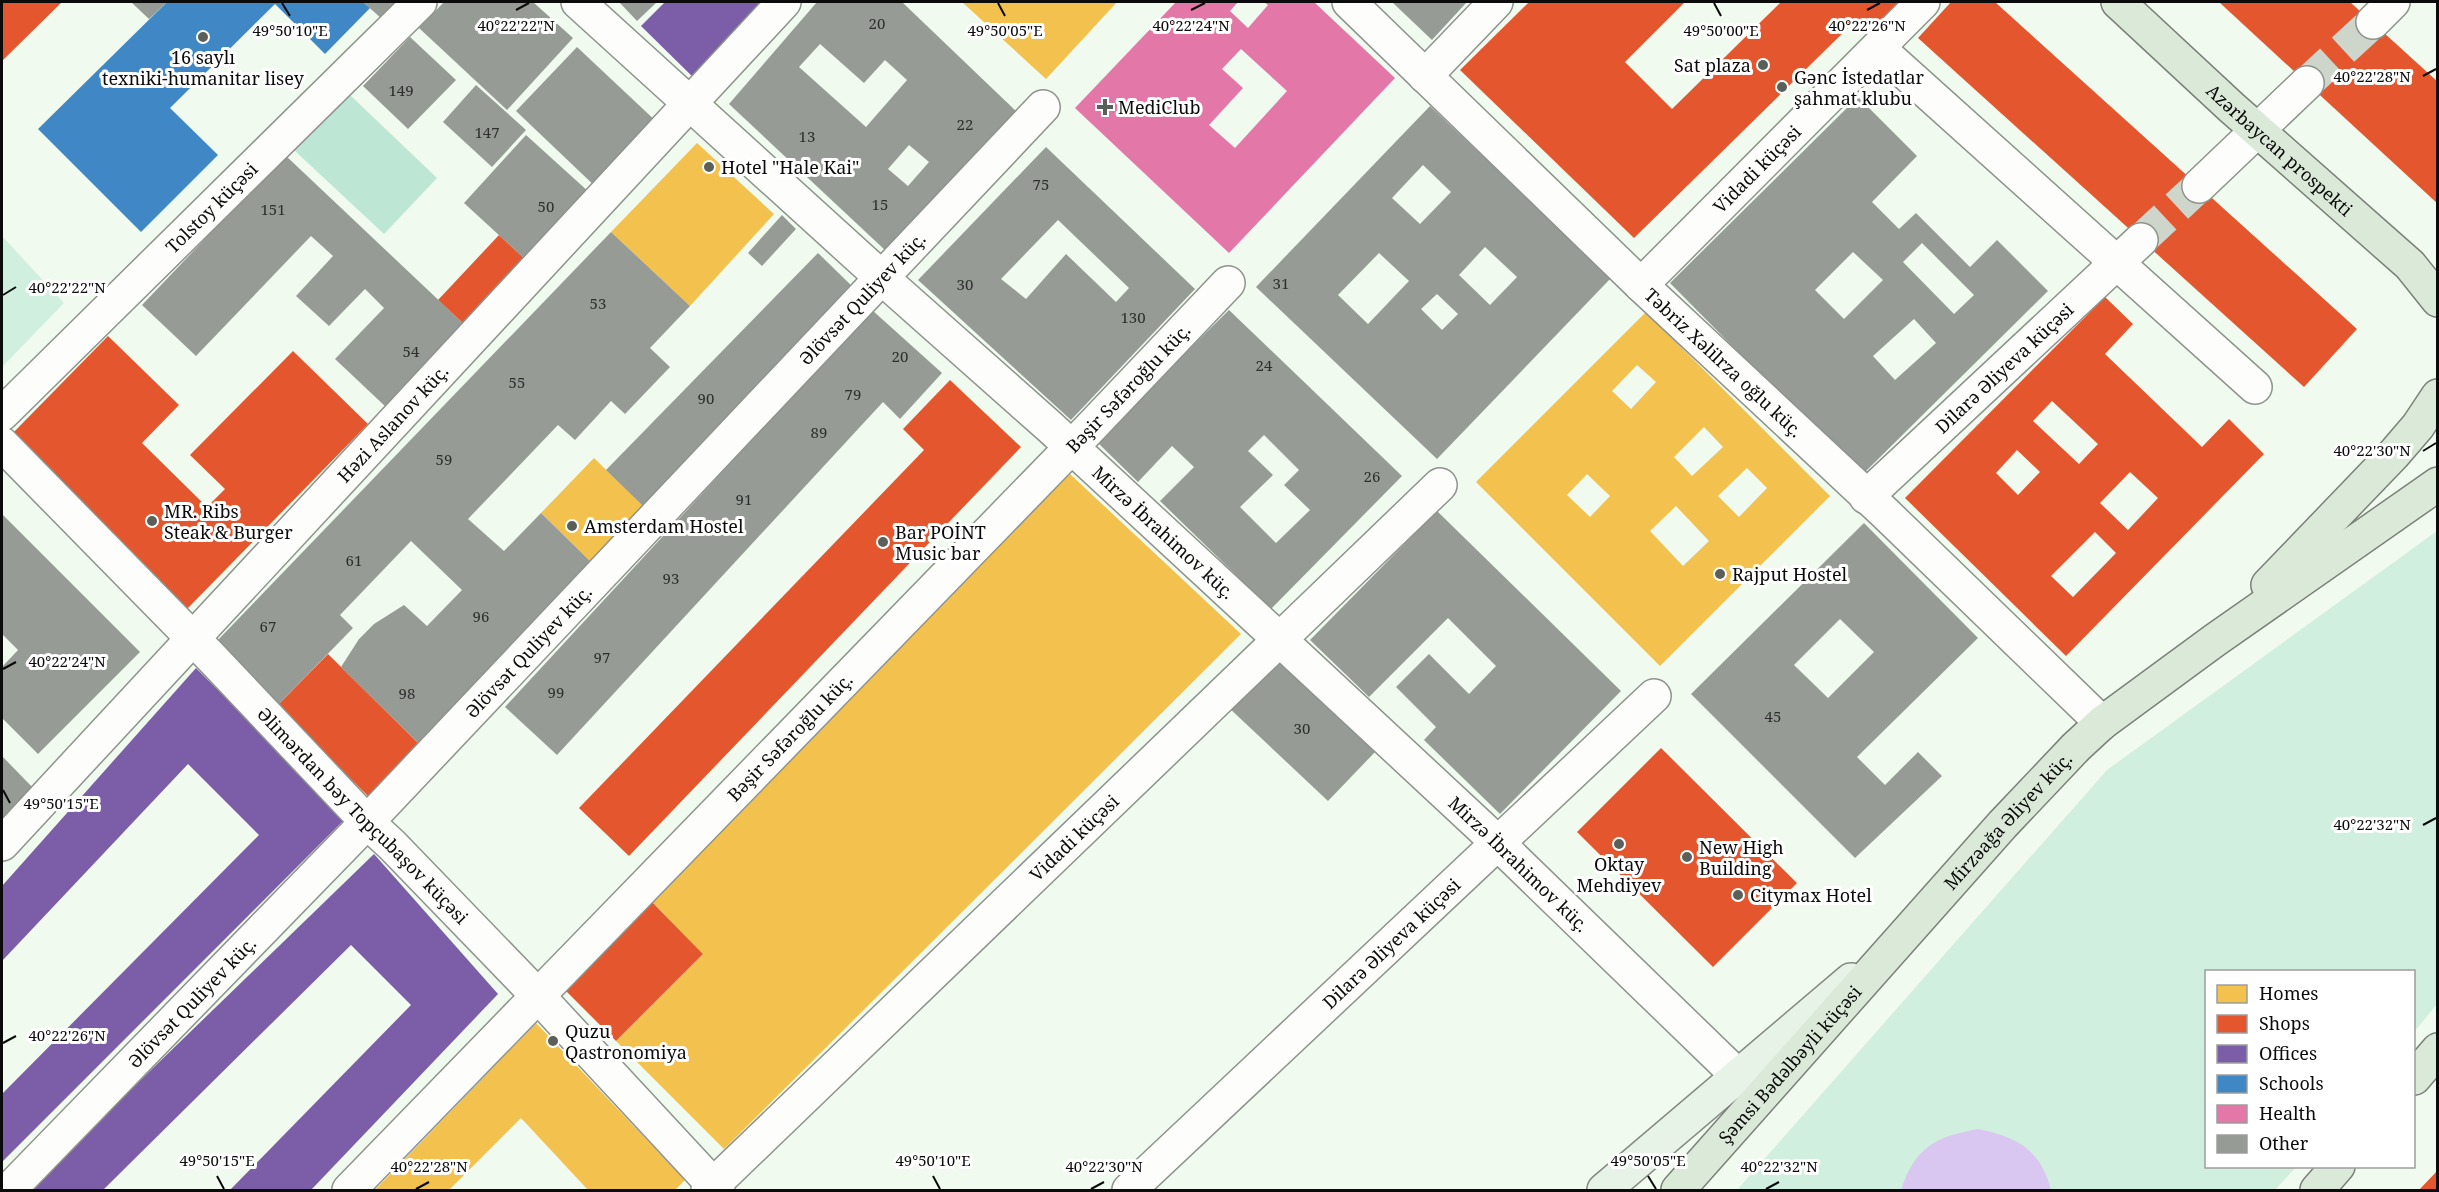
<svg xmlns="http://www.w3.org/2000/svg" width="2439" height="1192" viewBox="0 0 2439 1192" font-family="'Noto Serif',serif">
<style>
.green{fill:#d0efde}
.forest{fill:#bee6d4}
.water{fill:#dac7f1}
.homes{fill:#f2c14e;fill-rule:evenodd}
.shops{fill:#e4572e;fill-rule:evenodd}
.offices{fill:#7b5ea7}
.schools{fill:#3f88c5}
.health{fill:#e377a8;fill-rule:evenodd}
.building{fill:#969c95;fill-rule:evenodd}
.lines{fill:none;stroke-linecap:round;stroke-linejoin:round}
.street-tunnel{stroke:#ced6cc;stroke-width:33;stroke-dasharray:33 16;stroke-linecap:butt}
.street-casing{stroke:#8e938d;stroke-width:36}
.secondary-casing{stroke:#858984;stroke-width:36}
.primary-casing{stroke:#7b807a;stroke-width:36}
.street{stroke:#fdfefc;stroke-width:33}
.secondary{stroke:#e8f3e8;stroke-width:33}
.primary{stroke:#dbead8;stroke-width:33}
.ticks{fill:none;stroke:#0b0b0b;stroke-width:2}
.poi-dot{fill:#5b5f5a;stroke:#fff;stroke-width:2}
.labels{text-anchor:middle;dominant-baseline:central;stroke-width:6;stroke-linejoin:round;paint-order:stroke}
.number-label{font-size:15px;fill:#2e2f2e}
.poi-label{font-size:18px;fill:#0b0b0b;stroke:#fff;text-anchor:start}
.street-label{font-size:18px;fill:#0b0b0b;stroke:#fff}
.ticks-label{font-size:15px;text-anchor:middle;fill:#0b0b0b;stroke:#fff;stroke-width:6;stroke-linejoin:round;paint-order:stroke}
</style>
<rect width="100%" height="100%" fill="#f0faee"/>
<path class="green" d="M2,236L64,303L2,367Z
M2437,531V1004L2414,1032V972H2206V1166L2296,1167L2275,1190H1737L2107,770Z"/>
<path class="forest" d="M350,95L437,178L384,234L294,150Z"/>
<path class="water" d="M1978,1129C2017,1137 2040,1149 2051,1190H1901C1915,1147 1935,1137 1978,1129Z"/>
<path class="homes" d="M962,2H1117L1046,79Z
M697,143L774,214L690,306L611,232Z
M1646,312L1830,496L1660,666L1476,482ZM1637,365L1656,382L1631,409L1612,391ZM1704,427L1723,447L1692,476L1674,457ZM1747,468L1767,488L1739,517L1718,496ZM1587,474L1610,496L1590,517L1567,495ZM1676,506L1709,541L1683,566L1650,531Z
M594,458L646,509L593,564L541,513Z
M1070,474L1241,634L724,1149L616,1041L703,954L647,897Z
M536,1023L685,1180L675,1190H588L521,1118L449,1190H375Z"/>
<path class="shops" d="M2,2H62L2,61Z
M1529,2H1685L1625,62L1672,109L1781,2H1909L1872,40L1854,22L1634,238L1460,70Z
M1951,2H1995L2357,329L2304,387L1918,38Z
M2219,2H2350L2438,82V204Z
M499,235L527,261L466,326L438,300Z
M2105,297L2133,324L2105,354L2202,447L2229,419L2264,454L2066,656L1905,498ZM2052,401L2098,444L2079,464L2033,421ZM2017,450L2040,472L2018,495L1996,473ZM2130,472L2158,498L2128,530L2100,503ZM2095,532L2116,553L2073,597L2051,576Z
M108,336L179,405L142,443L207,507L225,489L190,455L293,351L368,424L187,609L10,436Z
M950,380L1021,447L629,856L579,808L924,450L903,429Z
M328,654L419,744L369,797L277,706Z
M1661,748L1797,883L1713,967L1577,832Z
M647,897L703,954L616,1041L559,984Z
M2438,1170V1190H2419Z"/>
<path class="offices" d="M665,2H764L698,82L641,26Z
M196,668L346,818L2,1162V1094L259,835L188,764L2,961V886Z
M374,854L498,994L311,1190H230L411,1005L351,945L103,1190H27Z"/>
<path class="schools" d="M167,2H363L370,8L325,54L275,4L170,108L218,155L141,232L38,129Z"/>
<path class="health" d="M1176,2H1238L1230,11L1248,28L1268,5L1264,2H1314L1395,78L1229,253L1075,108ZM1241,49L1287,91L1235,148L1209,125L1243,88L1222,69Z"/>
<path class="building" d="M131,2H167L149,19Z
M363,2H399L382,19Z
M444,2H533L573,38L507,110L419,28Z
M619,2H657L637,21Z
M817,2H902L1018,113L886,251L729,104ZM820,44L864,83L885,60L907,80L866,127L799,67ZM909,145L929,162L908,186L888,169Z
M1392,2H1467L1432,40Z
M410,37L456,80L408,129L363,86Z
M577,47L660,125L599,190L516,111Z
M476,85L526,130L492,167L443,122Z
M1858,97L1917,156L1872,202L1899,229L1916,213L1970,267L1997,240L2048,291L1861,476L1670,283ZM1922,243L1974,295L1954,314L1903,262ZM1853,252L1883,280L1844,319L1815,290ZM1914,319L1936,343L1895,380L1873,356Z
M1430,106L1611,278L1437,459L1256,287ZM1423,165L1451,192L1420,224L1392,198ZM1485,247L1517,277L1490,305L1459,275ZM1379,253L1409,281L1368,324L1338,295ZM1437,294L1458,314L1442,330L1421,309Z
M526,135L590,193L527,261L464,203Z
M1046,147L1195,289L1071,420L918,280ZM1058,220L1129,288L1116,302L1066,254L1026,299L1001,279Z
M285,155L466,326L387,408L335,359L384,308L365,289L329,326L296,296L333,256L311,236L196,356L142,305Z
M782,215L796,229L762,266L748,253Z
M611,232L690,306L650,348L670,367L625,414L611,401L575,440L558,425L468,519L504,551L541,513L593,564L419,744L341,667L359,639L374,624L404,605L427,626L462,590L411,541L340,615L353,628L277,706L214,644Z
M818,253L857,291L646,509L606,470Z
M872,310L942,373L900,419L883,402L557,755L505,707Z
M1229,310L1402,476L1271,609L1160,501L1194,467L1172,446L1138,482L1096,441ZM1264,435L1299,470L1284,485L1310,510L1276,543L1240,507L1273,475L1248,451Z
M1437,511L1621,691L1500,814L1424,740L1436,727L1396,687L1429,654L1469,694L1496,666L1448,618L1369,697L1310,640Z
M2,514L140,652L38,754L2,718V667L18,650L2,634Z
M1864,523L1978,638L1857,757L1885,785L1918,752L1942,776L1855,858L1691,694ZM1840,619L1874,652L1828,698L1794,665Z
M1275,656L1376,751L1328,801L1227,706Z
M2,756L35,790L2,824Z"/>
<g class="lines">
<path class="street-tunnel" d="M2307,83L2373,22
M2141,240L2199,186"/>
<g class="street-casing">
<g id="street">
<path id="s1" d="M578,2L882,278L1050,427L1279,639L1481,827L1737,1075"/>
<path id="s2" d="M1349,2L1641,285L1885,513L2102,723"/>
<path d="M2373,22L2393,2"/>
<path d="M1878,48L2255,387"/>
<path d="M1425,76L1496,2"/>
<path d="M2199,186L2307,83"/>
<path id="s3" d="M1641,285L1923,2"/>
<path id="s4" d="M2,414L420,2"/>
<path id="s5" d="M2,444L211,657L367,822L392,845L537,995L718,1190"/>
<path id="s6" d="M1866,497L2141,240"/>
<path id="s7" d="M2,844L784,2"/>
<path id="s8" d="M9,1190L367,822L1043,107"/>
<path id="s9" d="M349,1190L1090,428L1228,283"/>
<path id="s10" d="M708,1190L1440,485"/>
<path id="s11" d="M1129,1190L1654,696"/>
</g>
</g>
<g class="secondary-casing">
<path id="secondary" d="M1604,1190L1851,980"/>
</g>
<g class="primary-casing">
<g id="primary">
<path id="s12" d="M2118,2L2231,107L2410,265L2438,300"/>
<path d="M2268,585L2394,454L2418,426L2438,396"/>
<path d="M2414,1078L2438,1050"/>
<path id="s13" d="M1678,1190L2003,824L2076,747L2102,723L2215,640L2438,484"/>
<path d="M2317,1190L2338,1166"/>
</g>
</g>
<use href="#street" class="street"/>
<use href="#secondary" class="secondary"/>
<use href="#primary" class="primary"/>
</g>
<path class="ticks" d="M282,3L290,16M998,3L1005,16M1714,3L1721,16M516,10L529,3M1191,10L1205,3M1867,10L1880,3M2423,76L2436,69M3,295L16,287M2423,451L2436,443M3,669L16,662M3,790L10,803M2423,825L2436,818M3,1043L16,1036M217,1176L224,1189M933,1176L940,1189M1648,1176L1656,1189M416,1189L429,1182M1091,1189L1104,1182M1766,1189L1779,1182"/>
<g class="poi-dot">
<circle cx="203" cy="37" r="6"/>
<circle cx="1763" cy="65" r="6"/>
<circle cx="1782" cy="87" r="6"/>
<path d="M1102 98h6v6h6v6h-6v6h-6v-6h-6v-6h6z"/>
<circle cx="709" cy="167" r="6"/>
<circle cx="152" cy="521" r="6"/>
<circle cx="572" cy="526" r="6"/>
<circle cx="883" cy="542" r="6"/>
<circle cx="1720" cy="574" r="6"/>
<circle cx="1619" cy="844" r="6"/>
<circle cx="1687" cy="857" r="6"/>
<circle cx="1738" cy="895" r="6"/>
<circle cx="553" cy="1041" r="6"/>
</g>
<g class="labels">
<g class="number-label">
<text x="877" y="23">20</text>
<text x="401" y="90">149</text>
<text x="965" y="124">22</text>
<text x="487" y="132">147</text>
<text x="807" y="136">13</text>
<text x="1041" y="184">75</text>
<text x="880" y="204">15</text>
<text x="546" y="206">50</text>
<text x="273" y="209">151</text>
<text x="1281" y="283">31</text>
<text x="965" y="284">30</text>
<text x="598" y="303">53</text>
<text x="1133" y="317">130</text>
<text x="411" y="351">54</text>
<text x="900" y="356">20</text>
<text x="1264" y="365">24</text>
<text x="517" y="382">55</text>
<text x="853" y="394">79</text>
<text x="706" y="398">90</text>
<text x="819" y="432">89</text>
<text x="444" y="459">59</text>
<text x="1372" y="476">26</text>
<text x="744" y="499">91</text>
<text x="354" y="560">61</text>
<text x="671" y="578">93</text>
<text x="481" y="616">96</text>
<text x="268" y="626">67</text>
<text x="602" y="657">97</text>
<text x="556" y="692">99</text>
<text x="407" y="693">98</text>
<text x="1773" y="716">45</text>
<text x="1302" y="728">30</text>
</g>
<g class="poi-label">
<text x="203" y="57" text-anchor="middle">16 saylı<tspan x="203" dy="21">texniki-humanitar lisey</tspan></text>
<text x="1751" y="65" text-anchor="end">Sat plaza</text>
<text x="1794" y="77">Gənc İstedatlar<tspan x="1794" dy="21">şahmat klubu</tspan></text>
<text x="1118" y="107">MediClub</text>
<text x="721" y="167">Hotel "Hale Kai"</text>
<text x="164" y="511">MR. Ribs<tspan x="164" dy="21">Steak &amp; Burger</tspan></text>
<text x="584" y="526">Amsterdam Hostel</text>
<text x="895" y="532">Bar POİNT<tspan x="895" dy="21">Music bar</tspan></text>
<text x="1732" y="574">Rajput Hostel</text>
<text x="1699" y="847">New High<tspan x="1699" dy="21">Building</tspan></text>
<text x="1619" y="864" text-anchor="middle">Oktay<tspan x="1619" dy="21">Mehdiyev</tspan></text>
<text x="1750" y="895">Citymax Hotel</text>
<text x="565" y="1031">Quzu<tspan x="565" dy="21">Qastronomiya</tspan></text>
</g>
<g class="street-label">
<text stroke="none"><textPath href="#s12" startOffset="219">Azərbaycan prospekti</textPath></text>
<text stroke="none"><textPath href="#s3" startOffset="164">Vidadi küçəsi</textPath></text>
<text stroke="none"><textPath href="#s4" startOffset="294">Tolstoy küçəsi</textPath></text>
<text stroke="none"><textPath href="#s8" startOffset="1234">Əlövsət Quliyev küç.</textPath></text>
<text stroke="none"><textPath href="#s2" startOffset="520">Təbriz Xəlilrza oğlu küç.</textPath></text>
<text stroke="none"><textPath href="#s6" startOffset="189">Dilarə Əliyeva küçəsi</textPath></text>
<text stroke="none"><textPath href="#s9" startOffset="1118">Bəşir Səfəroğlu küç.</textPath></text>
<text stroke="none"><textPath href="#s7" startOffset="574">Həzi Aslanov küç.</textPath></text>
<text stroke="none"><textPath href="#s1" startOffset="790">Mirzə İbrahimov küç.</textPath></text>
<text stroke="none"><textPath href="#s8" startOffset="748">Əlövsət Quliyev küç.</textPath></text>
<text stroke="none"><textPath href="#s9" startOffset="632">Bəşir Səfəroğlu küç.</textPath></text>
<text stroke="none"><textPath href="#s5" startOffset="518">Əlimərdan bəy Topçubaşov küçəsi</textPath></text>
<text stroke="none"><textPath href="#s13" startOffset="495">Mirzəağa Əliyev küç.</textPath></text>
<text stroke="none"><textPath href="#s10" startOffset="508">Vidadi küçəsi</textPath></text>
<text stroke="none"><textPath href="#s1" startOffset="1276">Mirzə İbrahimov küç.</textPath></text>
<text stroke="none"><textPath href="#s11" startOffset="360">Dilarə Əliyeva küçəsi</textPath></text>
<text stroke="none"><textPath href="#s8" startOffset="262">Əlövsət Quliyev küç.</textPath></text>
<text stroke="none"><textPath href="#s13" startOffset="168">Şəmsi Bədəlbəyli küçəsi</textPath></text>
</g>
</g>
<g class="ticks-label">
<text x="516" y="31">40°22'22"N</text>
<text x="1191" y="31">40°22'24"N</text>
<text x="1867" y="31">40°22'26"N</text>
<text x="290" y="36">49°50'10"E</text>
<text x="1005" y="36">49°50'05"E</text>
<text x="1721" y="36">49°50'00"E</text>
<text x="2372" y="82">40°22'28"N</text>
<text x="67" y="293">40°22'22"N</text>
<text x="2372" y="456">40°22'30"N</text>
<text x="67" y="667">40°22'24"N</text>
<text x="61" y="809">49°50'15"E</text>
<text x="2372" y="830">40°22'32"N</text>
<text x="67" y="1041">40°22'26"N</text>
<text x="217" y="1166">49°50'15"E</text>
<text x="933" y="1166">49°50'10"E</text>
<text x="1648" y="1166">49°50'05"E</text>
<text x="429" y="1172">40°22'28"N</text>
<text x="1104" y="1172">40°22'30"N</text>
<text x="1779" y="1172">40°22'32"N</text>
</g>
<rect width="2439" height="1192" fill="none" stroke="#0b0b0b" stroke-width="6"/>
<rect x="2205" y="970" width="210" height="198" fill="#ffffff" stroke="#9d9d9d" stroke-width="1.5"/>
<rect x="2217" y="985" width="30" height="18" fill="#f2c14e" stroke="#9d9d9d" stroke-width="1.5"/>
<text x="2259" y="1000" font-size="18" fill="#0b0b0b">Homes</text>
<rect x="2217" y="1015" width="30" height="18" fill="#e4572e" stroke="#9d9d9d" stroke-width="1.5"/>
<text x="2259" y="1030" font-size="18" fill="#0b0b0b">Shops</text>
<rect x="2217" y="1045" width="30" height="18" fill="#7b5ea7" stroke="#9d9d9d" stroke-width="1.5"/>
<text x="2259" y="1060" font-size="18" fill="#0b0b0b">Offices</text>
<rect x="2217" y="1075" width="30" height="18" fill="#3f88c5" stroke="#9d9d9d" stroke-width="1.5"/>
<text x="2259" y="1090" font-size="18" fill="#0b0b0b">Schools</text>
<rect x="2217" y="1105" width="30" height="18" fill="#e377a8" stroke="#9d9d9d" stroke-width="1.5"/>
<text x="2259" y="1120" font-size="18" fill="#0b0b0b">Health</text>
<rect x="2217" y="1135" width="30" height="18" fill="#969c95" stroke="#9d9d9d" stroke-width="1.5"/>
<text x="2259" y="1150" font-size="18" fill="#0b0b0b">Other</text>
</svg>
